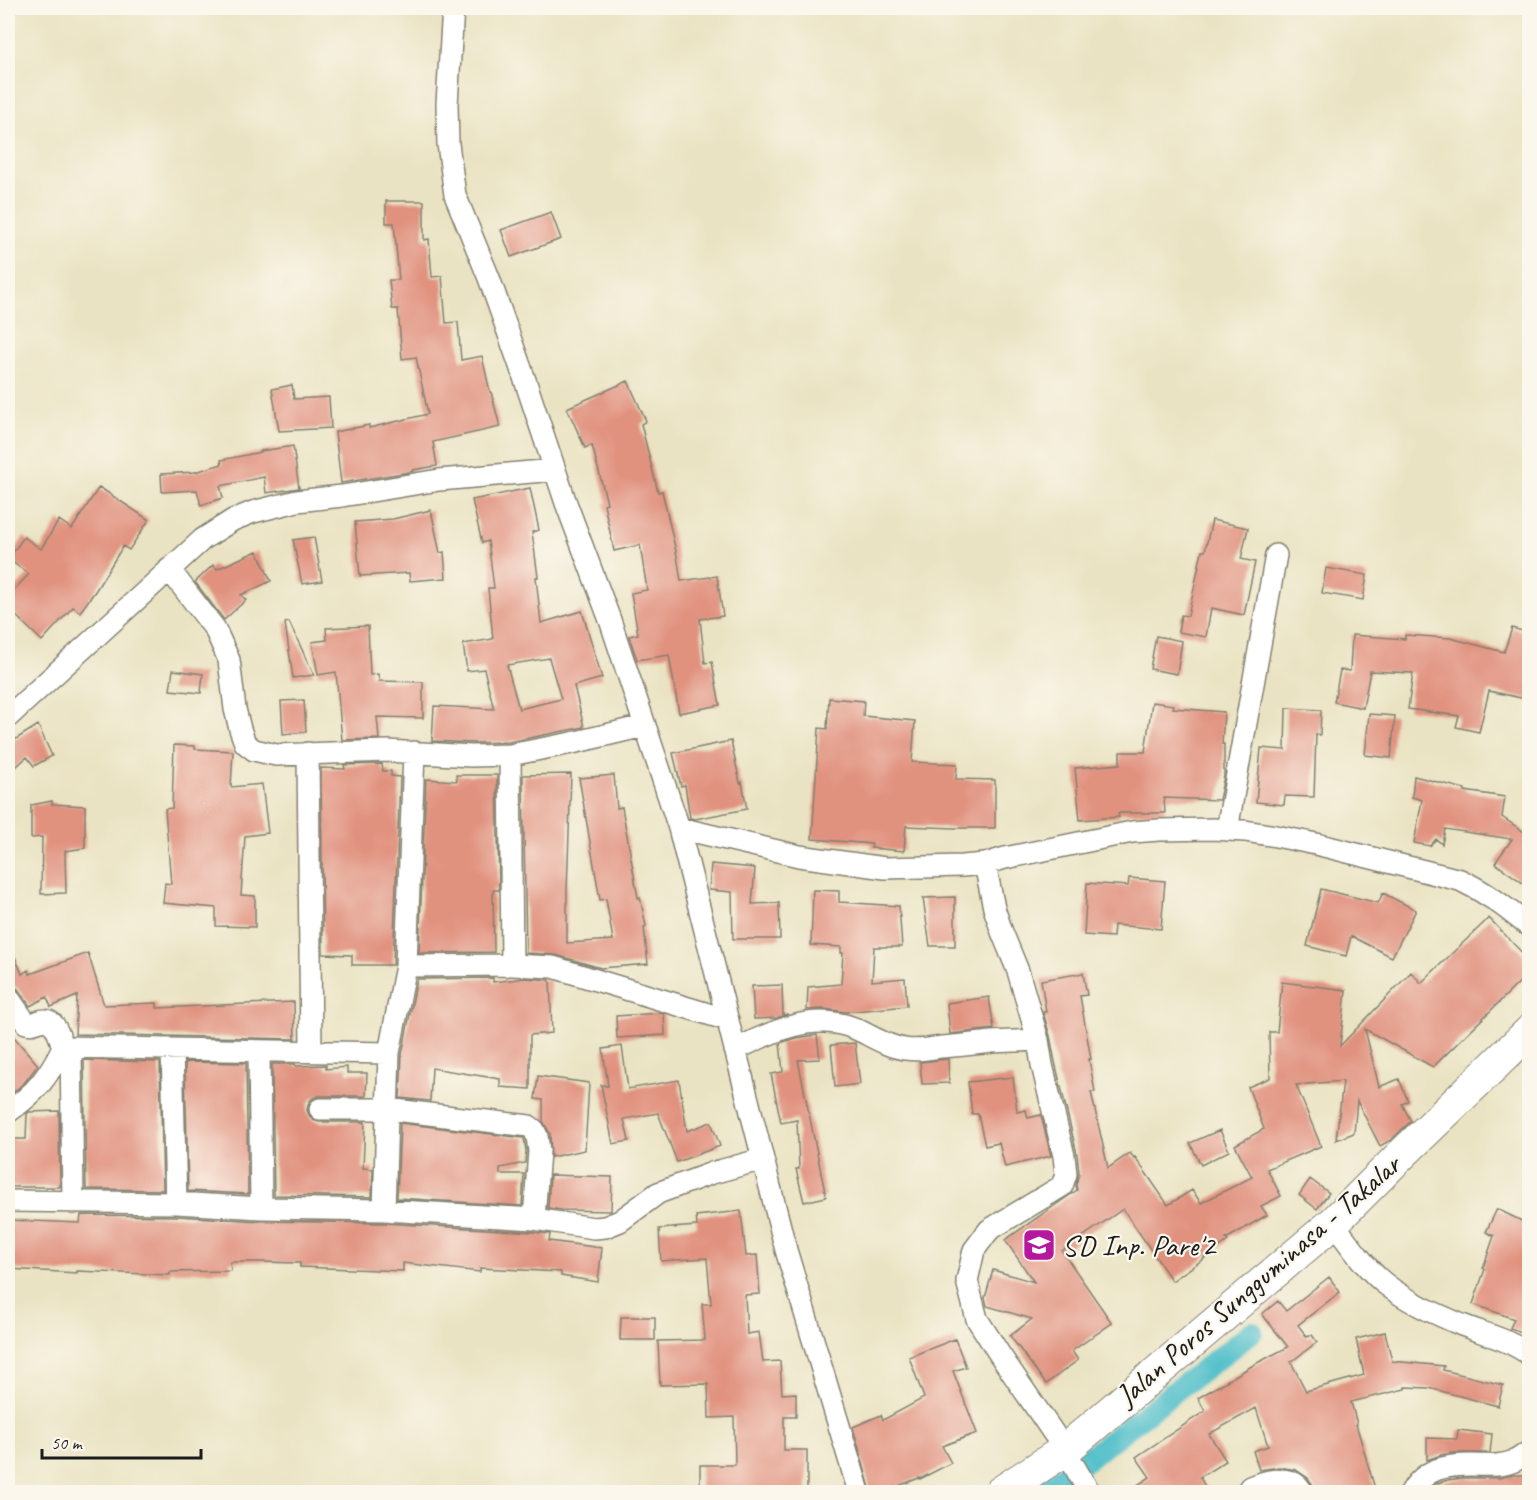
<svg xmlns="http://www.w3.org/2000/svg" width="1537" height="1500" viewBox="0 0 1537 1500" font-family="Caveat,sans-serif">
<style>
.lines{fill:none;stroke-linecap:round;stroke-linejoin:round}
.canal{stroke:#52c0ca;stroke-width:22}
.building{fill:#e1927f;fill-rule:evenodd}
.minor-casing{stroke:#838070;stroke-width:24}
.highway-casing{stroke:#838070;stroke-width:34}
.minor{stroke:#fff;stroke-width:21}
.highway{stroke:#fff;stroke-width:32}
.labels{text-anchor:middle;dominant-baseline:central;stroke-width:4.5;stroke-linejoin:round;paint-order:stroke}
.poi-label{font-size:30px;fill:#1c1c1c;stroke:#fbf7ec;text-anchor:start}
.street-label{font-size:30px;fill:#1c1c1c;stroke:#fbf7ec}
</style>
<rect width="100%" height="100%" fill="#fbf7ec"/>
<filter id="ink" filterUnits="userSpaceOnUse"><feTurbulence type="fractalNoise" baseFrequency=".0167" numOctaves="2"/><feDisplacementMap in="SourceGraphic" scale="12" xChannelSelector="R" yChannelSelector="G"/><feConvolveMatrix kernelMatrix="1 2 1 2 8 2 1 2 1" color-interpolation-filters="sRGB"/></filter>
<filter id="wash" filterUnits="userSpaceOnUse"><feTurbulence type="fractalNoise" baseFrequency=".008" numOctaves="4" result="noise"/><feDisplacementMap in="SourceGraphic" scale="24" xChannelSelector="R" yChannelSelector="G"/><feGaussianBlur stdDeviation="1.35" result="paint"/><feColorMatrix in="noise" values="0 0 0 0 0 0 0 0 0 0 0 0 0 0 0 0 0 1.4 0 .05"/><feComposite in="paint" operator="in"/></filter>
<g filter="url(#wash)">
<rect width="100%" height="100%" fill="#eae3c3"/>
<g class="lines">
<path class="canal" d="M1041,1492L1078,1466L1252,1332"/>
</g>
<g id="blocks">
<path class="building" d="M386,201H424V240L429,239L432,277L442,276L446,323L458,322L461,360L482,356L490,392H491L500,427L433,442L437,466L413,470V471L410,472L341,483L335,432L369,425V428L428,414L416,357L402,359L398,309H392L389,280H399L394,223H386Z
M551,212L561,239L511,257L501,230Z
M628,381L646,421L641,424L658,492L662,491L677,556L681,581L717,576L723,616L700,619L705,663L712,662L720,705L679,713L669,655L637,660L629,636L638,634L631,593L647,590L640,545L614,551L604,504L607,503L592,445L585,448L567,408Z
M292,385L294,399L329,397L331,428L279,431L272,389Z
M293,446L299,488L266,493L264,477L220,486L223,498L201,505L197,490L162,492L161,474L195,472L222,464L221,460L261,452V451Z
M99,487L149,520L129,550L123,546L96,590L80,612L73,607L42,641L8,608V596L29,574L8,559L24,537L41,549L59,520L72,529Z
M530,488L539,530L532,532L538,577H536L541,623L582,611L602,678L574,686L584,727L509,742L475,743L432,741L434,706L494,709L484,669L467,671L463,644L493,639L488,588H494L488,541L482,543L472,500ZM549,658L561,699L519,709L507,665Z
M431,510L440,553L444,552L446,578L410,581L409,573L360,576L355,522L393,519Z
M1212,520L1248,528L1241,559L1255,562L1244,615L1211,608L1206,637L1178,632L1181,615L1188,616L1202,551H1205Z
M314,537L322,581L302,584L293,540Z
M257,551L271,581L241,595L246,600L224,620L195,582L213,565L217,569Z
M1326,568L1367,575L1363,600L1322,593Z
M289,622L314,675L293,678L285,623Z
M368,626L370,675L378,674L379,681L423,682V718L377,717L379,739L342,740L336,672L318,675L312,642L327,640L326,628Z
M1512,628L1530,633V700L1489,691L1479,732L1456,727L1459,716L1408,709L1413,673L1370,671L1363,708L1334,702L1340,670L1350,671L1352,635L1405,639V635L1450,638L1504,652Z
M1156,636L1182,641L1177,674L1150,669Z
M173,670L203,674L201,693L170,690Z
M829,698L864,701L863,716L915,721L912,762L957,764L956,779L995,780V828H954L906,826L904,851L871,848L872,844L812,839L819,728L827,729Z
M304,700L306,732L283,734L281,701Z
M1152,702L1174,705L1173,708L1224,712L1222,744H1224V776L1219,800L1164,798L1165,813H1118L1119,817L1080,820L1075,768L1120,764V752H1145Z
M1286,708L1321,710L1320,735L1316,734L1314,797L1285,796L1284,805L1256,802L1261,748L1285,750Z
M1369,714L1395,716L1391,758L1365,755Z
M38,725L52,756L34,766L27,757L8,774V744Z
M731,741L740,783L742,782L747,809L695,819L690,818L685,785L681,786L673,753Z
M174,745L195,746V749L233,751L231,787L262,784L268,833L245,836L241,895L255,896V927L216,926V908L163,903L165,883L171,884L165,809L172,808Z
M382,764L383,771H391V776L400,777L393,965H352V955L323,954L321,768L345,769L344,765Z
M571,774L567,891V943L613,940L606,899L600,900L579,778L614,775L617,808L622,807L638,898L640,897L646,926L644,927L648,964L601,968L556,955L526,953L523,775Z
M456,775H497L499,890H493L494,952L419,953L426,779L457,781Z
M1414,776L1465,789V791L1505,797L1502,817L1530,836V888L1495,863L1512,839L1445,829L1442,844L1436,839L1430,846L1414,843L1422,800L1412,797Z
M52,801V804L85,806V848L65,851L66,893L41,894L42,837L31,838V805Z
M711,864L755,868L752,904L779,903L780,939H733L732,892L709,890Z
M1129,878L1165,881L1161,929L1114,925L1113,937L1084,935L1087,883L1128,886Z
M1321,889L1378,903L1383,893L1416,910L1392,957L1351,936L1346,956L1307,946Z
M813,890L839,891V902L899,906L902,947H874L872,981L905,978L907,1006L845,1012L824,1009L807,1010L808,987L841,984L843,953H841V947L811,945Z
M955,897V946H930L923,898Z
M1489,918L1530,961V972L1433,1067L1365,1029L1379,1087L1399,1079L1408,1101L1402,1104L1411,1121L1391,1140L1380,1146L1357,1101L1354,1133L1336,1140L1343,1081L1296,1085L1321,1146L1267,1169L1281,1196L1261,1206L1267,1215L1226,1239L1228,1241L1204,1257L1205,1258L1172,1281L1123,1209L1062,1251L1112,1323L1072,1351L1078,1360L1046,1384L1010,1336L1032,1319L987,1306L985,1298L993,1270L1034,1282L1005,1240L1077,1190L1076,1185L1079,1173L1077,1154L1055,1062L1050,1036L1043,1012H1046L1041,980L1083,973L1087,995L1080,996L1091,1059H1089L1095,1092H1091L1108,1168L1130,1153L1134,1158L1135,1157L1168,1205L1192,1190L1201,1203L1252,1177L1235,1145L1264,1129L1248,1087L1270,1078L1269,1032H1277L1282,982L1346,990L1340,1046L1411,972L1421,983Z
M8,940L22,974L28,970L30,974L88,953L104,1005L157,1003V1008L294,1002L295,1039L75,1034L77,996L51,1007L47,997L30,1006L18,989L14,986L8,984Z
M493,978V982L526,978L550,980L552,1033L530,1035V1089L500,1087V1079L432,1068L430,1101L400,1098L402,1054L417,979Z
M782,985L783,1015L788,1014L777,1018L754,1019L752,986Z
M989,997L994,1029L950,1034L947,1003Z
M661,1013L664,1014L665,1035L617,1038L616,1016Z
M8,1030L38,1065L25,1082L8,1097Z
M817,1035L820,1059L798,1060L826,1197L804,1202L796,1169H799L797,1120L781,1123L771,1074L783,1072L780,1043L796,1038Z
M855,1043L860,1084L835,1087L831,1045Z
M622,1046L628,1089L679,1080L687,1131L711,1122L720,1146L677,1162L658,1113L624,1119L629,1141L613,1144L601,1085L608,1086L603,1049Z
M948,1059L949,1083L922,1084L920,1062Z
M84,1060L160,1062L163,1190L86,1189Z
M185,1062L246,1063L248,1194L188,1191Z
M272,1064H295L296,1066L326,1065V1069L347,1067V1073H367L366,1096H319L313,1098L309,1102L307,1110L309,1115L313,1120L319,1122H365L363,1168L373,1169L372,1197L274,1195Z
M538,1076L589,1083L585,1150L551,1157L550,1134L543,1121V1100L535,1099Z
M1013,1077L1017,1112L1026,1110L1028,1118L1041,1115L1051,1156L1005,1167L999,1143L985,1146L978,1114H972L968,1082Z
M59,1111L60,1187H8V1139H26L27,1114L29,1112Z
M400,1123L524,1138L526,1151L525,1163L500,1168V1174H524L522,1206L397,1198Z
M1220,1130L1229,1151L1201,1165L1190,1143Z
M550,1175L612,1177L611,1211L561,1210L548,1208Z
M1310,1179L1329,1193L1317,1209L1299,1195Z
M1497,1209L1530,1225V1335L1510,1328L1514,1319L1473,1304L1485,1269L1483,1268L1494,1236L1486,1232Z
M741,1211L746,1256L757,1255L760,1294L745,1295L747,1334L759,1332L763,1362L780,1361L782,1394L796,1393V1417H784V1450H807V1492H700V1465H735L734,1417L709,1418L708,1384L660,1385L658,1341L705,1340L702,1304H711L707,1258L661,1261L659,1229L697,1226L696,1216Z
M81,1215L176,1216L260,1221L384,1223L533,1232L550,1234L549,1241L602,1248L598,1282L561,1276V1272L480,1268V1272L403,1263V1271L300,1267V1263L260,1262H230L231,1271L170,1272V1275L77,1271V1273L8,1269V1220L80,1223Z
M1329,1277L1340,1292L1298,1325L1307,1337L1312,1335L1317,1342L1291,1362L1306,1391L1364,1375L1356,1339L1385,1332L1392,1361L1444,1366L1443,1370L1503,1385L1498,1406L1429,1388L1405,1387V1389L1351,1402L1357,1424H1356L1376,1492H1315V1488L1308,1478L1296,1470L1279,1467L1259,1470L1253,1451L1268,1446L1256,1408L1209,1434L1226,1461L1200,1477L1208,1492H1127L1150,1477L1136,1457L1205,1411L1198,1398L1255,1364L1288,1347L1262,1314L1278,1301L1286,1311Z
M621,1317H655V1340H620Z
M955,1339L966,1367L953,1371L977,1433L942,1446L951,1463L920,1479L919,1478L883,1492H871L853,1427L881,1415L883,1420L924,1398L909,1357Z
M1458,1430L1492,1434L1490,1453H1452L1441,1455L1427,1460V1438L1457,1439Z
M1512,1475H1530V1492H1426L1436,1484L1448,1480L1463,1478H1499Z"/>
</g>
</g>
<g filter="url(#ink)">
<use href="#blocks" fill-opacity="0" stroke="#838070" stroke-width="1.5"/>
<g class="lines">
<g class="minor-casing">
<path id="minor" d="M453,8L447,104L448,144L455,195L489,278L525,380L566,503L610,620L679,828L786,1250L859,1492
M169,569L215,629L229,660L235,709L240,729L245,743L254,750L276,755L387,751L471,756L510,755L572,743L644,726
M8,717L203,539L233,520L253,512L297,501L342,496L439,480L555,470
M308,753L311,1051
M510,755L512,965
M679,828L799,856L885,868L962,866L985,864L1005,858L1132,832L1159,830L1213,829L1245,831L1276,836L1316,844L1460,880C1488,893 1506,908 1530,927
M1227,830L1276,555
M985,864L994,908L1002,932L1018,971L1038,1040
M406,966L414,752
M8,997L26,1023C33,1025 34,1023 40,1021C55,1016 59,1036 63,1047
M71,1047L73,1203
M172,1050L176,1203
M735,1050C772,1031 813,1012 854,1028C870,1035 887,1047 905,1049C917,1051 929,1049 941,1047C958,1046 975,1044 992,1042C1007,1041 1023,1041 1038,1040L1042,1065L1064,1156L1066,1174L1062,1186L989,1230L974,1250L967,1281L977,1319L1000,1355L1065,1450L1089,1492
M259,1051L261,1208
M8,1112C36,1093 48,1077 63,1047L389,1053
M8,1201L176,1203L261,1208L384,1210L534,1219L539,1151L537,1136L534,1130L529,1126L387,1109H320
M384,1210L389,1053L406,966L512,965L553,967L728,1020
M534,1219L594,1228L605,1227L620,1221L658,1193L712,1173L763,1159
M1333,1223C1349,1243 1364,1267 1384,1283C1408,1302 1434,1313 1462,1325C1485,1334 1510,1340 1530,1355
M1247,1492L1250,1487C1262,1482 1285,1475 1297,1485C1299,1487 1301,1490 1303,1492
M1411,1492C1425,1468 1446,1465 1472,1465C1485,1465 1500,1467 1514,1461C1519,1459 1525,1454 1530,1451"/>
</g>
<g class="highway-casing">
<path id="highway" d="M1001,1492L1065,1450L1333,1223L1396,1160L1530,1031"/>
</g>
<use href="#minor" class="minor"/>
<use href="#highway" class="highway"/>
</g>
</g>
<defs>
<g id="school-square" transform="scale(1.725)"><rect x="-9" y="-9" width="18" height="18" rx="4" fill="#b5179e" stroke="#fbf7ec"/><path d="M0-5L7-2L0 1L-7-2ZM-4 1L0 2.5L4 1V4Q0 6-4 4Z" fill="#fff"/></g>
</defs>
<g fill-rule="evenodd">
<use href="#school-square" x="1039" y="1245"/>
</g>
<g class="labels">
<g class="poi-label">
<text x="1062" y="1245">SD Inp. Pare'2</text>
</g>
<g class="street-label">
<text transform="translate(1258 1280) rotate(-41)">Jalan Poros Sungguminasa - Takalar</text>
</g>
</g>
<rect width="1537" height="1500" fill="none" stroke="#fbf7ec" stroke-width="30"/>
<path d="M42 1449v9h159v-9" fill="none" stroke="#1c1c1c" stroke-width="3"/>
<text x="51" y="1449" font-size="18" fill="#1c1c1c" stroke="#fbf7ec" stroke-width="4.5" paint-order="stroke">50 m</text>
</svg>
